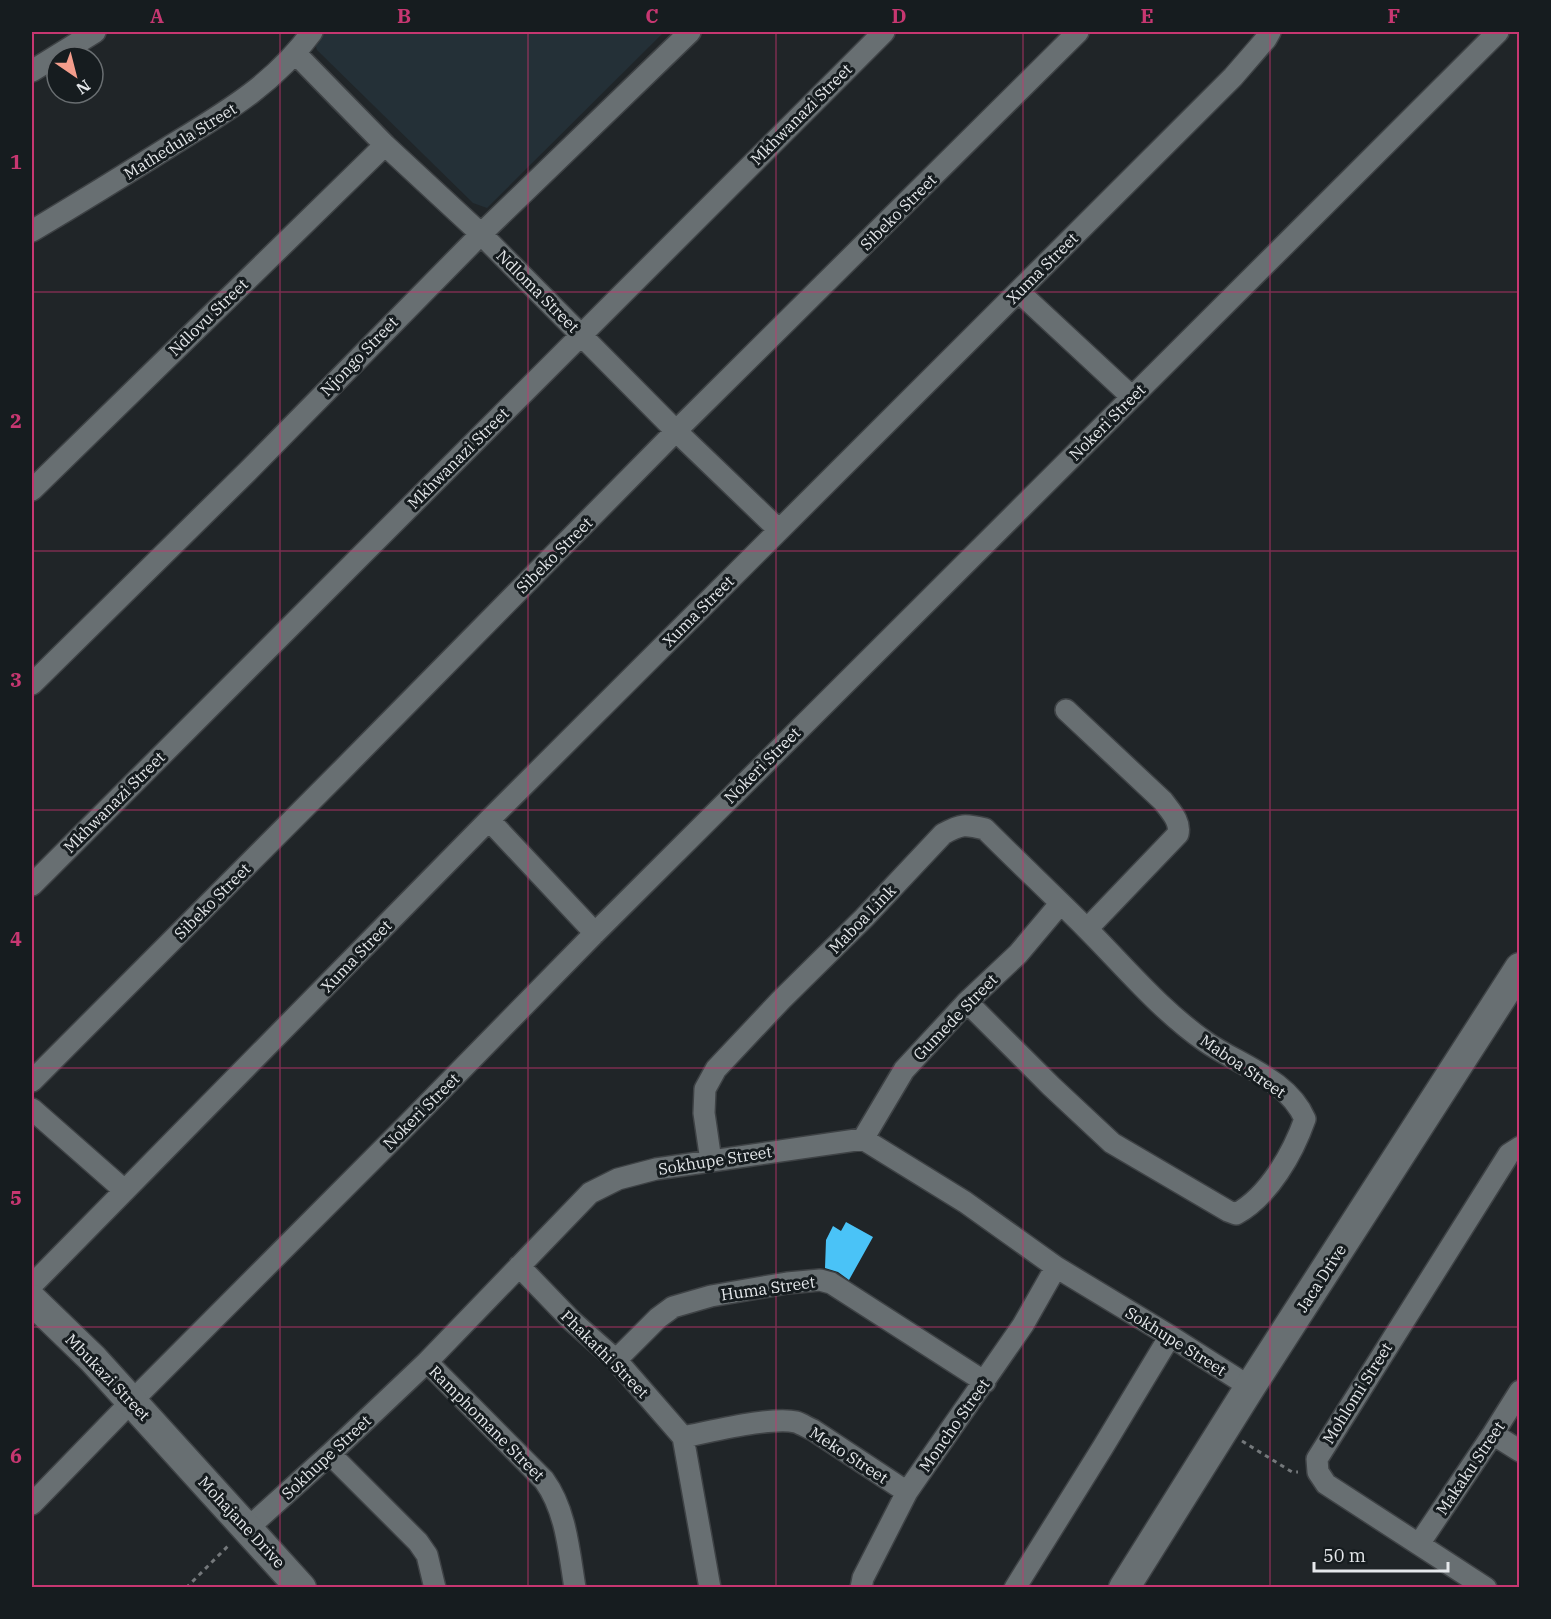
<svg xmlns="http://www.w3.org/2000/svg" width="1551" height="1619" viewBox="0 0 1551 1619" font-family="'IBM Plex Serif',serif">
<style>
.built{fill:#243037}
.building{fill:#4ac3f7}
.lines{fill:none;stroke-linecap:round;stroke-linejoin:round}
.street-casing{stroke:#3e4245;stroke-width:24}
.secondary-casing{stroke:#3e4245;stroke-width:33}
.path{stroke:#74787b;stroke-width:3;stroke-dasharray:4.5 4.5;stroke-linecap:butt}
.street{stroke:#686f72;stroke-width:21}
.secondary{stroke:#686f72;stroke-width:30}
.grid{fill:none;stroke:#c73771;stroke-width:1.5;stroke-opacity:0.55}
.labels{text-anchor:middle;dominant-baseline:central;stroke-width:6;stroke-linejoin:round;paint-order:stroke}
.street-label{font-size:16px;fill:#e5e8eb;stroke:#161c1f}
.neatline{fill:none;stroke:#c73771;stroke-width:2}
.grid-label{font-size:20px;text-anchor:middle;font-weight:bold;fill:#c73771}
</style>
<rect width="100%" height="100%" fill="#202528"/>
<path class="built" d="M321,32H664L487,208L473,203L317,50L314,41Z"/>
<path class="building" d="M846,1222L873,1237L849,1280L838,1272L825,1268L826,1240L833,1226L841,1231Z"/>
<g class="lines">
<g class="street-casing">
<path id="street" d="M296,54L385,145L481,234L676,431L779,530
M32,71L95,32
M32,231C79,203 126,174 172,145C226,112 274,84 312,32
M1019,292L1132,397
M32,490L385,145
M32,684L248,471L481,234L690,32
M1066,710L1163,801C1170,811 1181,821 1178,834L1087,929
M489,820L595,933
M32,885L884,32
M32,1081L340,772L676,431L1078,32
M32,1109L124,1190
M863,1139L904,1070L967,1002L1018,954L1060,904
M711,1161L704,1113L705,1089L716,1069L781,1000L864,918L943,834C961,824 965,824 985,829C1018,862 1053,895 1086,928C1125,967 1160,1010 1206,1042C1239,1065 1288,1079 1305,1119C1293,1153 1269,1196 1236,1214L1228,1211L1112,1143L1051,1086L967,1002
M519,1266L572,1321L616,1360L683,1437L710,1588
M32,1285L489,820L1233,77L1266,39L1270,32
M616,1360L658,1318L673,1307L711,1296L787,1283L820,1280L831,1283L985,1382
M427,1362L544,1480C566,1510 569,1551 575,1588
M1493,1434L1520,1451
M683,1437C710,1432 772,1416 796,1422C802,1424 808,1428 813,1430L907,1492
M330,1454L418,1542L427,1555L435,1588
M32,1504L132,1401L407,1125L595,933L1498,32
M248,1528L330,1454L427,1362L590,1193L618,1179L656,1169L863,1139L965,1202L1056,1267L1170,1336L1250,1387
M1419,1544L1493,1434L1520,1391
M861,1588L863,1578L907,1492L1023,1325L1056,1267
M1015,1588L1103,1447L1170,1336
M1486,1588L1326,1484L1318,1472L1317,1459L1509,1154L1520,1147"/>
</g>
<g class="secondary-casing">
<path id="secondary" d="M32,1300L93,1359L301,1588
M1124,1588L1250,1387L1520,968"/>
</g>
<path class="path" d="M1242,1441L1292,1472H1298
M186,1588L229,1545"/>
<use href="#street" class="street"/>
<use href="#secondary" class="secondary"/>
</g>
<path class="grid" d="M280,32V1588M528,32V1588M776,32V1588M1023,32V1588M1270,32V1588M32,292H1520M32,551H1520M32,810H1520M32,1068H1520M32,1327H1520"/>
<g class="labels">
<g class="street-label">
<text transform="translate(801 114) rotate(-45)">Mkhwanazi Street</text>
<text transform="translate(180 141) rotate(-32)">Mathedula Street</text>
<text transform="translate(898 212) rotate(-45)">Sibeko Street</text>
<text transform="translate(1042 268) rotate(-45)">Xuma Street</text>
<text transform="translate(538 291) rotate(45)">Ndloma Street</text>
<text transform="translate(208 317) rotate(-44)">Ndlovu Street</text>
<text transform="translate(359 356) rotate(-46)">Njongo Street</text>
<text transform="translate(1107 422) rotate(-45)">Nokeri Street</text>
<text transform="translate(458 458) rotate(-45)">Mkhwanazi Street</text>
<text transform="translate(554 555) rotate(-45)">Sibeko Street</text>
<text transform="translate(698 611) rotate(-45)">Xuma Street</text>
<text transform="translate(762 765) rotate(-45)">Nokeri Street</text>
<text transform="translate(114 802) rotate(-45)">Mkhwanazi Street</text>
<text transform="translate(212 901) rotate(-45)">Sibeko Street</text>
<text transform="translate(862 919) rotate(-46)">Maboa Link</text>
<text transform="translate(356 956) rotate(-46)">Xuma Street</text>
<text transform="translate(955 1017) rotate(-46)">Gumede Street</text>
<text transform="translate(1243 1066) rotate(34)">Maboa Street</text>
<text transform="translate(421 1111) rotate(-45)">Nokeri Street</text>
<text transform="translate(715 1160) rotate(-9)">Sokhupe Street</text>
<text transform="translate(1321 1278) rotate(-57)">Jaca Drive</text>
<text transform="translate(768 1288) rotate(-8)">Huma Street</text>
<text transform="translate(1176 1341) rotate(32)">Sokhupe Street</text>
<text transform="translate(605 1354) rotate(45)">Phakathi Street</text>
<text transform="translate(108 1377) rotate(46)">Mbukazi Street</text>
<text transform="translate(1357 1393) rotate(-58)">Mohlomi Street</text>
<text transform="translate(487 1423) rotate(45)">Ramphomane Street</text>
<text transform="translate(954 1425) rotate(-55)">Moncho Street</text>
<text transform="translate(849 1455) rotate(33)">Meko Street</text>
<text transform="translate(326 1457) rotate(-43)">Sokhupe Street</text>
<text transform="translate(1470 1468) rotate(-56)">Makaku Street</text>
<text transform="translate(242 1522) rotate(47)">Mohajane Drive</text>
</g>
</g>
<rect width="1551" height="1619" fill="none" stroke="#161c1f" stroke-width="66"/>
<g transform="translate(75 75) rotate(145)"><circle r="28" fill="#161c1f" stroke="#696e71" stroke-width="1.5"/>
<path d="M0-4.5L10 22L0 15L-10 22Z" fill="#f49d8c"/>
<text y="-9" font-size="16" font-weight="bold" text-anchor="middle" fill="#e5e8eb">N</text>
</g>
<path d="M1314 1562v9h134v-9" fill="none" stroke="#e5e8eb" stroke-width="3"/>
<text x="1323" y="1562" font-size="18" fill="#e5e8eb" stroke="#161c1f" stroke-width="4.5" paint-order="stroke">50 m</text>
<rect x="33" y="33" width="1485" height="1553" class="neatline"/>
<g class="grid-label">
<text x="157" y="23">A</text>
<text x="404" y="23">B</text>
<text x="652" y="23">C</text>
<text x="899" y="23">D</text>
<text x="1147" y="23">E</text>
<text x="1394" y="23">F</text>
<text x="16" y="169">1</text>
<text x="16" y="428">2</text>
<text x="16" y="687">3</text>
<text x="16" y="946">4</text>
<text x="16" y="1205">5</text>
<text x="16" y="1463">6</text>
</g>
</svg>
